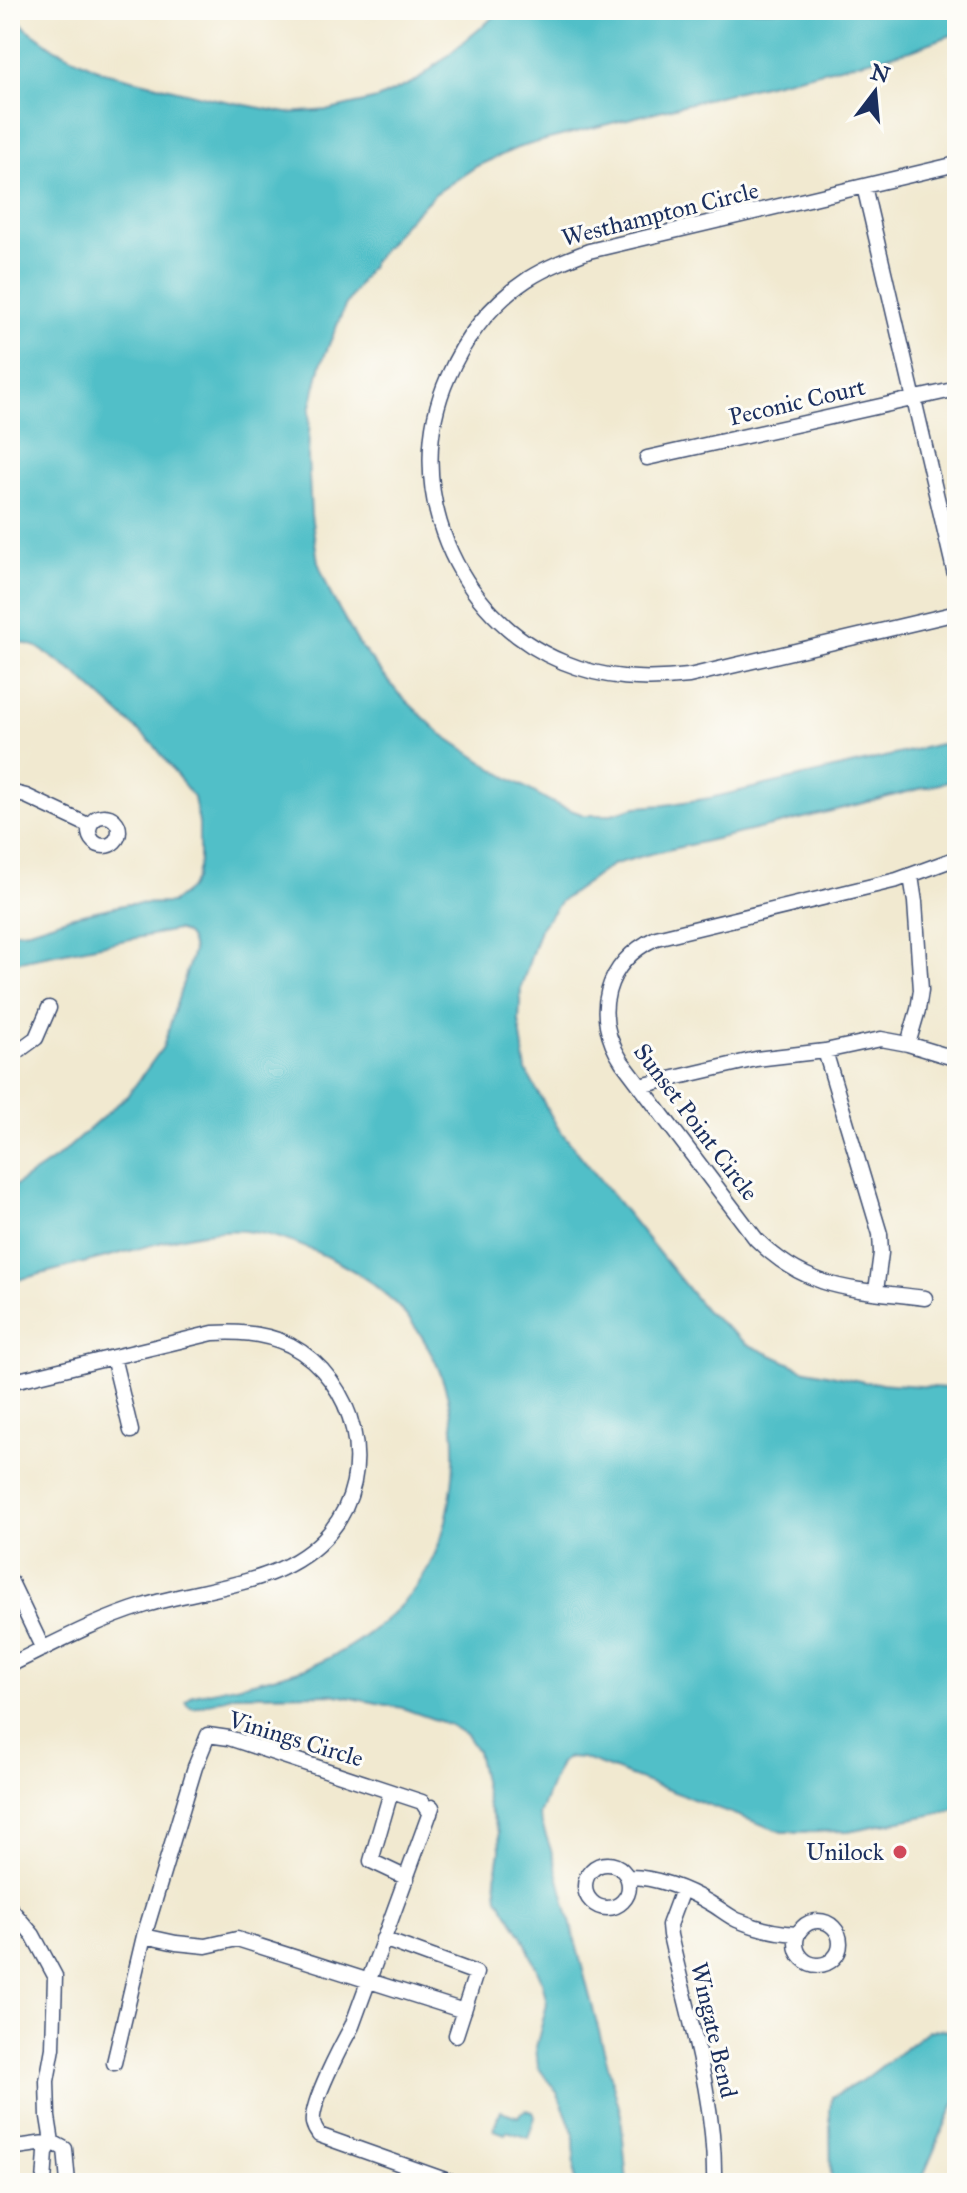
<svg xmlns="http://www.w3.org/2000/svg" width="967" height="2193" viewBox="0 0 967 2193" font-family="'IM FELL Great Primer',serif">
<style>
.water{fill:#51bfc8;stroke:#367793;stroke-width:2}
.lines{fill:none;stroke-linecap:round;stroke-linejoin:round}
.minor-casing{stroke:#3b4b6f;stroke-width:17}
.minor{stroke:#fff;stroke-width:14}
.poi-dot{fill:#d1495b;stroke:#fdfcf7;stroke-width:3}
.labels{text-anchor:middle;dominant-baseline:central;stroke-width:6;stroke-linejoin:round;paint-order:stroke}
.street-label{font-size:24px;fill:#1b2f5e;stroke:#fdfcf7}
.poi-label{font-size:24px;fill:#1b2f5e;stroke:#fdfcf7;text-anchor:end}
</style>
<rect width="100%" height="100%" fill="#fdfcf7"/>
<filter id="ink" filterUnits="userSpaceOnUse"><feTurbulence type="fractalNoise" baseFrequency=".0125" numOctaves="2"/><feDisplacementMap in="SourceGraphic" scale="16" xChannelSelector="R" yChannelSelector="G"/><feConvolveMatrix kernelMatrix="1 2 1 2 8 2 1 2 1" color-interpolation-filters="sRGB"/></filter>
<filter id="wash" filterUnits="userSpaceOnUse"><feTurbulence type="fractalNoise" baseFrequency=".006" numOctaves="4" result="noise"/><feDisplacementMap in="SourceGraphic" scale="32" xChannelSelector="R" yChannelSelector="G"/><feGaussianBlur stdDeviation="1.8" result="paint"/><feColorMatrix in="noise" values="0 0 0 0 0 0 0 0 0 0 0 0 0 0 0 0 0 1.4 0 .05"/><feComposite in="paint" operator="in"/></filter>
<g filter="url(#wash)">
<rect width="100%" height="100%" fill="#f1e9d0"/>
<path class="water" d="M10,10L26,28L55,49L104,72L210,98L287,113L330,110L377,99L418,80L495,16L497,10H957V33L911,50L726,94L549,139L517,148L477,166L435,194L404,224L373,262L345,306L321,364L310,410L308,458L311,515L318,562L331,595L360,646L398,693L440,733L498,772L555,804L584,815H608L636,807L665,805L710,798L940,744L953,745L957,748V777L955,780L780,824L646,855L612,865L561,901L540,929L521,987L519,1021L526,1071L558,1128L705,1310L747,1344L802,1369L865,1382L947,1388L957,1390V1810L848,1831L782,1832L582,1758L569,1757L560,1763L539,1815L553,1856L621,2115L627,2183H575L574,2134L558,2094L538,2067L536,2047L547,2004L542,1981L523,1937L498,1897L496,1877L500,1850L499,1832L488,1806L477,1751L466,1735L450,1725L402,1708L332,1694L235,1695L194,1708L188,1706L186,1701L193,1695C222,1689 252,1683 281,1675C292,1672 305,1669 316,1664C346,1651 376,1630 400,1606C430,1576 446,1535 451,1493C467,1385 421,1298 321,1254C298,1244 276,1235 252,1232C211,1226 172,1240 133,1250C92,1261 51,1271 10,1282V1189L59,1156L128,1095L163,1047L193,951C191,939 188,933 176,930L10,963V932L29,930L73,916L128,904L171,903L190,888L195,879L199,862V823L194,798L154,745L75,673L37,647L10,639Z
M942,2029L954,2033L957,2045V2097L920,2183H831L830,2109L832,2097L865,2079L928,2031Z
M526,2110L533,2112L535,2117L528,2138L507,2131L505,2134L494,2130L501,2111L519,2117L522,2112Z"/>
</g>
<g filter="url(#ink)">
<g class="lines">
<g class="minor-casing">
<path id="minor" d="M957,164L589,251C568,259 547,267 528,279C492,303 465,337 448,377C400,484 455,618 563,662C604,679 645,681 689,676L957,613
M864,186L957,583
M647,458L957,389
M10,792L26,796L90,826
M89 831a15 15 0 1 1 30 0a15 15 0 1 1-30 0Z
M908,1044L918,1010L921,990L915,902L911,876
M825,1051L880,1234L881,1253L876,1291
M10,1057L36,1038L49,1008
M640,1086L756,1059L825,1051L881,1039L908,1044L957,1059
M925,1298C856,1289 809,1292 756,1239L622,1062C591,1015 605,962 656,938L897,880L957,858
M113,1357L131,1431
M10,1382L213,1333C240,1331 265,1333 290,1345C356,1380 379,1473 330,1532C285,1587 206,1586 143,1606C97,1620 53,1644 10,1665
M10,1580L43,1649
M391,1792L371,1861L407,1878
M432,1807L352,2026C342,2044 310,2104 313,2123C314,2127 316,2131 319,2135L454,2183
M585 1886a22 22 0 1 1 44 0a22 22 0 1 1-44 0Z
M627,1877C654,1876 687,1889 710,1903C719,1908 727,1915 737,1920C756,1928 776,1933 797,1934
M682,1890L669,1925L670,1935C688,2017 716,2098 714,2183
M10,1908L33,1935L55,1976L53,2048L47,2081L48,2117L52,2142L10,2148
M796 1943a22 22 0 1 1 44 0a22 22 0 1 1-44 0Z
M144,1936L176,1943L206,1946L237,1939L464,2011
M383,1939L476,1973L456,2035
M114,2063L144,1936L195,1767L208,1735L229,1738L422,1802L430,1814
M44,2183L46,2152L52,2142L65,2149L68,2183"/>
</g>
<use href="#minor" class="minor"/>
</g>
</g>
<circle class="poi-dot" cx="900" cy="1852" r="8"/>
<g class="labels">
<g class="street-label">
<text transform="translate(660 214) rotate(-14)">Westhampton Circle</text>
<text transform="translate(797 402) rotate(-13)">Peconic Court</text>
<text transform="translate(696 1122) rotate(53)">Sunset Point Circle</text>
<text transform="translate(296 1739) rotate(17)">Vinings Circle</text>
<text transform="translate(714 2030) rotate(77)">Wingate Bend</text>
</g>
<g class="poi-label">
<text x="884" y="1852">Unilock</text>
</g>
</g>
<rect width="967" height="2193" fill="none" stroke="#fdfcf7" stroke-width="40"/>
<g transform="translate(875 92) rotate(16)" stroke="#fdfcf7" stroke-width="6" paint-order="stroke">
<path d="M0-6L14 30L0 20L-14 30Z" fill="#1b2f5e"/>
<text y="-12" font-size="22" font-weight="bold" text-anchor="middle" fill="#1b2f5e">N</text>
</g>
</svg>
